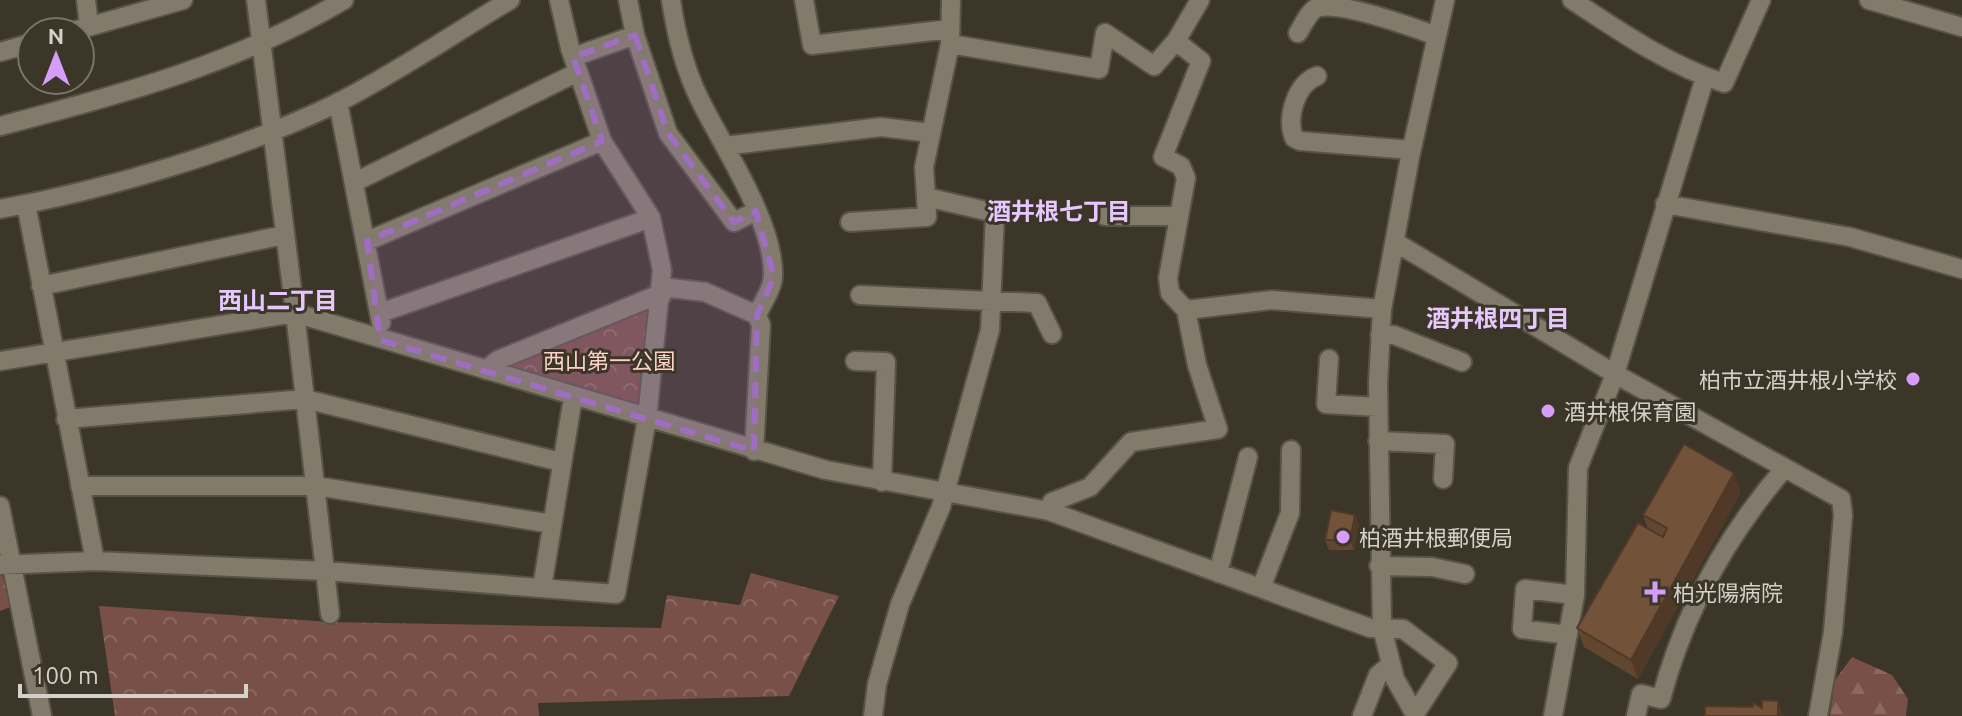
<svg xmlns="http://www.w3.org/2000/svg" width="1962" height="716" viewBox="0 0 1962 716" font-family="Ubuntu,'Noto Sans JP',sans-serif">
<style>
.forest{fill:url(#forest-firs)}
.park{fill:url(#park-crowns)}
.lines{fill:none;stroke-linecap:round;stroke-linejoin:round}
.minor-casing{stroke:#585348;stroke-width:22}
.minor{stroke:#827b6b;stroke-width:18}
.wall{fill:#624730}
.shaded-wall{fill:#503927}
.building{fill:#725238;stroke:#503927;stroke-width:2}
.marked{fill:#9f6ec3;fill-opacity:0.2;stroke:#9f6ec3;stroke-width:6;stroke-dasharray:16 10;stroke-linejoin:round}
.poi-dot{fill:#d59cfb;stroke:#3c3628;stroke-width:3}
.labels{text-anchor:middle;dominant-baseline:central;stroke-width:6;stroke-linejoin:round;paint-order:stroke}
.park-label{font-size:22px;fill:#fed1c7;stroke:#3c3628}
.poi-label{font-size:22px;fill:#d5d1c9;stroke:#3c3628;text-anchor:start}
.neighbourhood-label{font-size:24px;font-weight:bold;fill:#e7c8fe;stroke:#3c3628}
</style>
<defs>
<pattern id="forest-firs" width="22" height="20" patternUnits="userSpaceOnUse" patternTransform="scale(2)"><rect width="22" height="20" fill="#795047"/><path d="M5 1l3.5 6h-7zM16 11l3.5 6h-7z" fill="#8b6860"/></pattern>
<pattern id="park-crowns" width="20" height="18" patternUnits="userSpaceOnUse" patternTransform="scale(2)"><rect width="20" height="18" fill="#795047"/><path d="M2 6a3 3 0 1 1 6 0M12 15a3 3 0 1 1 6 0" fill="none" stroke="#8b6860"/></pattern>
</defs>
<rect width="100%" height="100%" fill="#3c3628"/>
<path class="forest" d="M1852,657L1892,675L1908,699L1906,716H1830L1835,680Z"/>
<path class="park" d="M650,305L641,404L636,408L501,367Z
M0,569L13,606L0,611Z
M751,573L839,596L789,696L538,703L539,716H115L99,606L330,622L661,628L667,595L740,605Z"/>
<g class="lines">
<g class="minor-casing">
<path id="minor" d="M86,0L89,26
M256,0L295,313L826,470L1049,511L1370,628L1403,629L1448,663L1415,714
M671,0C676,34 685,70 700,100C723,147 775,224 773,276C773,288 762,304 757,315L761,325L754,451
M804,0L812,45L950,29
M1572,0C1619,31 1670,66 1724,83L1761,0
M1869,0L1962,27
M70,32L183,0
M1298,33C1303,25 1308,13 1316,8C1340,0 1412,27 1437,36
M635,35L668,133L734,222L756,211
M1176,41L1201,61L1163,157L1181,166L1186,178L1168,278L1170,293L1186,310L1272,300L1382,309
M950,44L1099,69L1105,33L1154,66L1176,41L1200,0
M0,52L32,43
M573,57L635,35L628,0
M1317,76C1296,84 1286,117 1294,138L1300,141L1411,150
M338,102L381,323
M0,126C120,95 236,64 344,0
M725,146L881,127L931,133
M355,182L578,72
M26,204L95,561
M1665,204L1850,237L1962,269
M0,209C105,190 241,150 337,103C396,73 453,34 510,0
M1105,216H1178
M850,222L927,217L926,197
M367,241L602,141
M1395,242L1615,374L1841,499L1843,515L1833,632L1818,716
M41,286L284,235
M662,287L705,292L757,315
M860,295L1037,303L1052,334
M380,313L651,218
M1380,335H1394L1462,362
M1329,359L1326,404L1378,407
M0,361L295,313L330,614
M855,361L886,362L882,482
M486,370L498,360L655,296L661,297
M66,419L305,399L561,462
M1378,441L1445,444L1443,479
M80,486H316L552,524
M0,506L42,716
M1049,511L1052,502L1090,487L1131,442L1218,429L1197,365L1186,310
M0,565L95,561L326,571L616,594L647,418L662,270L651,218L602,141L570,48L559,0
M1379,566L1432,567L1465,574
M1218,573L1248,457
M542,588L573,397
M1261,588L1290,513L1291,450
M1568,635L1522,629L1525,589L1575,595
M873,716L877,684L900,604L941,507L990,330L995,213L926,197L924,167L950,44L951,0
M1362,716L1378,675L1390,665
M1416,716L1395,679L1382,628L1378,384L1382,309L1410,157L1445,0
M1553,716L1575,595L1578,468L1615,374L1705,77
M1636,716L1641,694L1661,699C1684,612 1725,538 1783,470"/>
</g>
<use href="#minor" class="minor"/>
</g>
<path class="wall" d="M1741,492L1638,679L1584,647L1577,628L1648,529L1643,515Z
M1355,515L1359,525L1354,550H1329L1325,540Z"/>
<path class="shaded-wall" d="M1734,473L1741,492L1638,679L1631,660Z
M1355,515L1359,525L1354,550L1350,540Z
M1778,701L1784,716H1778Z"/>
<path class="building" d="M1684,444L1734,473L1631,660L1577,628L1638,523L1663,537L1667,528L1643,515Z
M1331,510L1355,515L1350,540H1325Z
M1762,700L1778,701V716H1705V706L1753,707V703L1762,708Z"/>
<path class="marked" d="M635,35L668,133L734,222L756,211L774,277L757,315L754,451L380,340L367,241L602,141L573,57Z"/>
<g class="poi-dot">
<circle cx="1913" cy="379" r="8"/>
<circle cx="1548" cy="411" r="8"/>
<circle cx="1343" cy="537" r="8"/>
<path d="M1651 580h8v8h8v8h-8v8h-8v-8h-8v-8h8z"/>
</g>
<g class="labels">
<g class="park-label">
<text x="609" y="360">西山第一公園</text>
</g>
<g class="poi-label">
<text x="1897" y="379" text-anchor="end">柏市立酒井根小学校</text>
<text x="1564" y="411">酒井根保育園</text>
<text x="1359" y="537">柏酒井根郵便局</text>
<text x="1673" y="592">柏光陽病院</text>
</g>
<g class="neighbourhood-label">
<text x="1059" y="211">酒井根七丁目</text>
<text x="278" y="300">西山二丁目</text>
<text x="1498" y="318">酒井根四丁目</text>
</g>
</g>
<g transform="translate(56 56)"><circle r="38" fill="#3c3628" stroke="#797468" stroke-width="2"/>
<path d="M0-6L14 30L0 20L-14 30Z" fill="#d59cfb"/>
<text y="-12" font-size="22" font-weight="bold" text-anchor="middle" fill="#d5d1c9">N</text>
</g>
<path d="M20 684v12h226v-12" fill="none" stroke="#d5d1c9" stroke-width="4"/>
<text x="32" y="684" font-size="24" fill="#d5d1c9" stroke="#3c3628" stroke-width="6" paint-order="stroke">100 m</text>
</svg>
